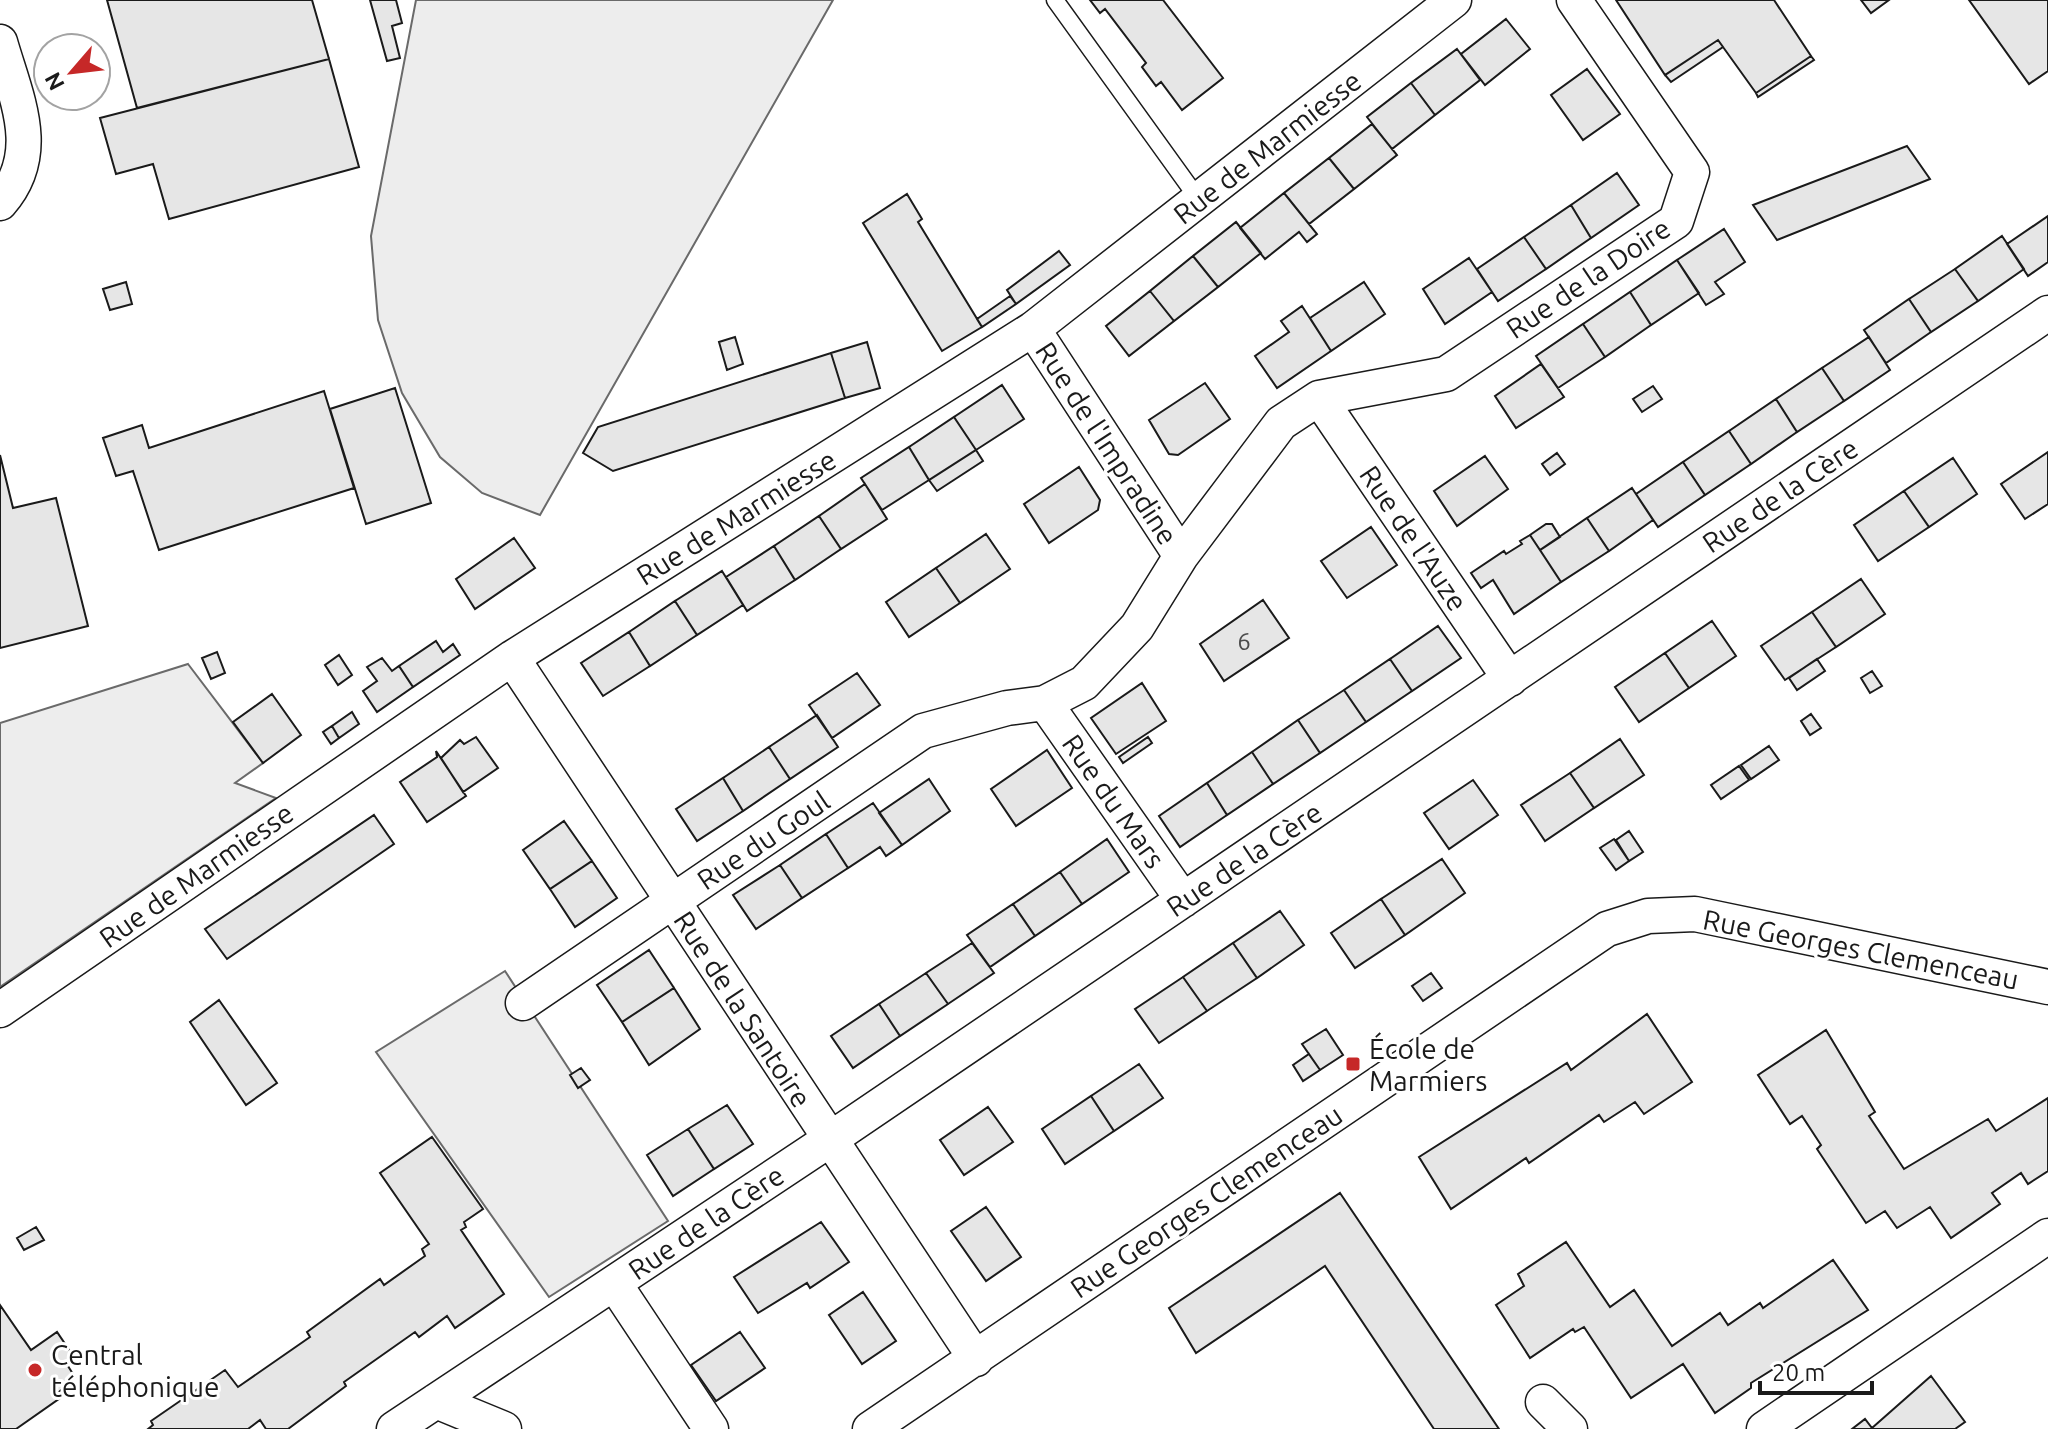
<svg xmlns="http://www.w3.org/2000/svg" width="2048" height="1429" viewBox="0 0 2048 1429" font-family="Ubuntu,sans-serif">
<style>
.built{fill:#ededed;stroke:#6a6a6a;stroke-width:2}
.building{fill:#e6e6e6;stroke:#1a1a1a;stroke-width:2}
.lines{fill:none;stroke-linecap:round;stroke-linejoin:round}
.lane-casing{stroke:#1a1a1a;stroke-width:19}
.street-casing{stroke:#1a1a1a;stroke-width:37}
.lane{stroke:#fff;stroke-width:16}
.street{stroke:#fff;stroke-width:34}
.poi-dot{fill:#c62828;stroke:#fff;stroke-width:3}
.labels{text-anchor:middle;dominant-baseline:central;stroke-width:6;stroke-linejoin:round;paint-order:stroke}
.number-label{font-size:24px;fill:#4d4d4d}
.street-label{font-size:28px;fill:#1a1a1a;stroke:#fff}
.poi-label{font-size:28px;fill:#1a1a1a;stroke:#fff;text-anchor:start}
</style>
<rect width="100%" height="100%" fill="#fff"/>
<path class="built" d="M416,0H833L540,515L482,493L440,457L402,393L378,320L371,236Z
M188,664L263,763L235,783L276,798L0,987V723Z
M505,971L668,1221L549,1297L376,1052Z"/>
<path class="building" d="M107,0H312L329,59L137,108Z
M370,0H396L402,23L392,26L400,58L387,61Z
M1090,0H1163L1223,78L1182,110L1161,82L1156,86L1142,67L1146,63L1105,9L1100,13Z
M1616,0H1774L1811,56L1756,93L1718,40L1665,75Z
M1861,0H1889L1871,13Z
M1969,0H2048V71L2029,84Z
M1506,19L1530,49L1485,85L1461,54Z
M1718,40L1723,47L1671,82L1665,75Z
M1457,49L1480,80L1435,115L1411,83Z
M1811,56L1814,60L1758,97L1756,93Z
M329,59L359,167L169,219L153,164L116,174L100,118Z
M1587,69L1620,114L1583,140L1551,95Z
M1411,83L1435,115L1392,149L1367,117Z
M1372,124L1397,155L1354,189L1329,158Z
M1907,146L1930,179L1777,240L1753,205Z
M1329,158L1354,189L1309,224L1284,193Z
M1617,173L1639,205L1591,238L1571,205Z
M1284,193L1317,234L1307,242L1299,232L1265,259L1240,228Z
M907,194L922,219L918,222L982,327L942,351L863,223Z
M1571,205L1591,238L1546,269L1524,237Z
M2048,216V262L2028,276L2007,244Z
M1236,222L1261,253L1218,287L1193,256Z
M1724,229L1745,262L1715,282L1724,294L1706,305L1677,260Z
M2002,236L2024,269L1978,301L1955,269Z
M1524,237L1546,269L1498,301L1477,269Z
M1059,251L1070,265L1016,304L1007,290Z
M1193,256L1218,287L1174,321L1150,291Z
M1469,258L1492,292L1445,324L1423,289Z
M1677,260L1699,293L1651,325L1630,292Z
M1955,269L1978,301L1931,332L1909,299Z
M126,282L132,304L110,310L103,289Z
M1364,282L1385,314L1331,351L1310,318Z
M1150,291L1174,321L1129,356L1106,326Z
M1630,292L1651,325L1605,357L1583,324Z
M1010,296L1016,304L982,327L977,319Z
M1909,299L1931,332L1886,363L1864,330Z
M1302,306L1331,351L1277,388L1255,356L1289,332L1281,321Z
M1583,324L1605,357L1558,388L1536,356Z
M735,337L743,364L727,370L719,342Z
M1869,337L1890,370L1844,401L1822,368Z
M867,342L880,388L845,398L831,353Z
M831,353L845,398L613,471L583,453L598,427Z
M1541,364L1564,397L1516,428L1495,396Z
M1822,368L1844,401L1797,432L1776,399Z
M1205,383L1230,419L1178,455L1169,454L1149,420Z
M1002,385L1024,419L976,450L954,417Z
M1653,386L1662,399L1642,412L1633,399Z
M395,388L431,503L366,524L330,409Z
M324,391L354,488L159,550L133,471L116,476L103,438L142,425L149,448Z
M1776,399L1797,432L1751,464L1729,431Z
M954,417L976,450L929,480L909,447Z
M1729,431L1751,464L1705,495L1683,462Z
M909,447L929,480L882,510L861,478Z
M976,450L983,461L937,491L929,480Z
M2048,452V504L2025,519L2001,484Z
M1557,453L1565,464L1550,475L1542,464Z
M0,455L13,508L56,498L88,626L0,648Z
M1485,456L1508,489L1457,526L1434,491Z
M1953,458L1977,494L1929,527L1904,491Z
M1683,462L1705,495L1658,527L1636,494Z
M1079,467L1100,500L1098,510L1049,543L1024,504Z
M865,484L887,519L841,549L819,516Z
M1632,488L1653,520L1609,551L1587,518Z
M1904,491L1929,527L1878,561L1854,525Z
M819,516L841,549L795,580L774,546Z
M1587,518L1609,551L1561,582L1540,550Z
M1546,524H1552L1560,537L1540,550L1530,535Z
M1371,527L1397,565L1347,598L1321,561Z
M986,534L1010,569L960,603L936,568Z
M1530,535L1561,582L1514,614L1493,580L1481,588L1471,573L1504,551L1506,554L1522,544L1520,541Z
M514,538L535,568L475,609L456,579Z
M774,546L795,580L747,611L726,577Z
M936,568L960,603L909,637L886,602Z
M722,571L743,605L697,635L675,601Z
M1861,579L1885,614L1836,647L1812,612Z
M1263,600L1289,638L1224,681L1200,644Z
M675,601L697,635L650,666L629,632Z
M1812,612L1836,647L1785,680L1761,646Z
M1712,621L1736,656L1689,688L1665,653Z
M1438,626L1461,658L1412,691L1390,659Z
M629,632L650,666L603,696L581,663Z
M436,641L443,652L453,644L460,655L413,687L399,666Z
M217,652L225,673L211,679L202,658Z
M1665,653L1689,688L1639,722L1615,687Z
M339,655L352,675L338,685L325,665Z
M382,658L392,671L399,666L413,687L377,712L363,691L377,681L367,667Z
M1390,659L1412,691L1366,722L1344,690Z
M1817,659L1825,671L1797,690L1789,678Z
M1872,671L1882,686L1870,693L1861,678Z
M857,673L880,705L832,738L809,705Z
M1142,683L1166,721L1116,754L1091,718Z
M1344,690L1366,722L1320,753L1298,720Z
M272,694L301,735L263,763L233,722Z
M352,712L359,724L339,738L332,726Z
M1811,714L1821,728L1810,735L1801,721Z
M817,715L838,747L790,779L769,747Z
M1298,720L1320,753L1273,784L1252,752Z
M332,726L339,738L331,744L323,732Z
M476,737L498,768L463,792L441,758L460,740L464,744Z
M1148,737L1152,743L1123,763L1119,757Z
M1620,739L1644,775L1594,808L1570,773Z
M1769,746L1779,760L1751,779L1741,765Z
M769,747L790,779L743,811L723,778Z
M1047,750L1072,788L1016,826L991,789Z
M436,751L466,796L427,822L400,782L437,757Z
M1252,752L1273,784L1227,815L1207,783Z
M1739,766L1749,780L1721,799L1711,785Z
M1570,773L1594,808L1545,841L1521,805Z
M723,778L743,811L697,841L676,809Z
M929,779L950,811L902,845L879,813Z
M1473,780L1498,815L1449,849L1424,813Z
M1207,783L1227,815L1180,847L1159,816Z
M873,803L902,845L886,856L880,847L848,868L826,834Z
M374,815L394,844L227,959L205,929Z
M564,821L592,861L550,889L523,850Z
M1629,831L1643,852L1629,861L1616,840Z
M826,834L848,868L802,898L780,865Z
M1107,839L1129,872L1082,904L1060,872Z
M1614,839L1629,861L1616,870L1600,848Z
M1442,859L1465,893L1405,935L1381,899Z
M592,861L617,898L575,927L550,889Z
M780,865L802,898L756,929L733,895Z
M1060,872L1082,904L1035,936L1013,904Z
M1381,899L1405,935L1355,968L1331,933Z
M1013,904L1035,936L990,967L967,935Z
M1280,911L1304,945L1257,978L1233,943Z
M972,943L994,973L948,1004L926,973Z
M1233,943L1257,978L1207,1011L1183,977Z
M649,950L674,988L622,1022L597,985Z
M926,973L948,1004L900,1036L879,1004Z
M1431,973L1442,988L1423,1001L1412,986Z
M1183,977L1207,1011L1159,1043L1135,1009Z
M674,988L700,1029L649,1065L622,1022Z
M219,1000L277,1083L246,1105L190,1022Z
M879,1004L900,1036L853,1068L831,1036Z
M1647,1014L1692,1082L1644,1114L1635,1102L1604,1122L1599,1115L1529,1163L1526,1158L1451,1209L1419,1157L1567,1063L1571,1070Z
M1326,1029L1343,1055L1320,1070L1302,1044Z
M1826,1030L1875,1112L1869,1116L1904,1169L1988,1119L1996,1131L2048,1098V1171L2028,1184L2021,1173L1992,1193L2000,1204L1951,1238L1930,1207L1897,1228L1885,1211L1866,1223L1817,1149L1821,1145L1802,1116L1790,1124L1758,1075Z
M1309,1054L1320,1070L1303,1081L1293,1065Z
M1139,1064L1163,1098L1114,1131L1091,1096Z
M581,1068L590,1080L578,1088L570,1075Z
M1091,1096L1114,1131L1065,1164L1042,1129Z
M727,1105L753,1144L714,1169L688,1129Z
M988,1107L1013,1142L964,1175L940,1140Z
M688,1129L714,1169L673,1196L647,1155Z
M432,1137L483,1209L464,1222L466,1227L461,1230L504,1294L455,1328L447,1316L419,1337L415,1332L344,1382L346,1386L288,1429H266L260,1420L248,1429H148L153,1425L151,1421L225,1370L238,1387L310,1337L307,1332L380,1279L384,1285L425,1256L422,1249L429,1244L380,1173Z
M1340,1193L1499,1429H1434L1325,1266L1196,1353L1169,1308Z
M986,1207L1021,1257L986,1281L951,1231Z
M821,1222L849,1262L810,1288L807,1283L758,1313L734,1277Z
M36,1227L44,1240L24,1250L17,1238Z
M1566,1242L1610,1307L1634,1290L1672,1346L1720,1313L1728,1325L1760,1303L1763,1308L1833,1260L1868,1310L1751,1383V1388L1715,1413L1683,1364L1631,1398L1584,1327L1575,1332L1573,1329L1530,1358L1496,1305L1524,1286L1518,1274Z
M863,1292L896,1341L862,1364L829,1315Z
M0,1305L31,1350L57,1332L74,1357L66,1363L75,1377L59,1392L63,1396L16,1429H0Z
M740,1332L765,1368L716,1401L691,1365Z
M1931,1376L1965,1422L1955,1429H1852L1865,1419L1872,1428Z"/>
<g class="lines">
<g class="lane-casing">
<path id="lane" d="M1055,0L1199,200"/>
</g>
<g class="street-casing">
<path id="street" d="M0,42C16,98 44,153 0,203
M1033,329L1181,556
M1319,398L1510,679
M512,658L976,1359
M1045,703L1183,900
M523,1003L923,731L1007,708L1045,703L1084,683L1137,627L1181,556L1281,423L1319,398L1446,374L1676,221L1692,172L1574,0
M0,1010L512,658L1033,329L1454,0
M614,1283L711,1429
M436,1401L504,1429
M1543,1402L1570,1429
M394,1429L829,1140L2048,313
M870,1429L1607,929L1648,916L1695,914L2048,987
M1764,1429L2048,1236"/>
</g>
<use href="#lane" class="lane"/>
<use href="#street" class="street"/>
</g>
<g class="poi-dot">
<rect x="1345" y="1056" width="16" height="16" rx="4"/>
<circle cx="35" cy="1370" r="8"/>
</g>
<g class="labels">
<g class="number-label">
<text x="1244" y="641">6</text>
</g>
<g class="street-label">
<text transform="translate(1267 147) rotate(-38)">Rue de Marmiesse</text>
<text transform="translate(1588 278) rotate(-34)">Rue de la Doire</text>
<text transform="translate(1107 443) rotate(57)">Rue de l'Impradine</text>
<text transform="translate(1780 495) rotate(-34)">Rue de la Cère</text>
<text transform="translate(736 517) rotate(-32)">Rue de Marmiesse</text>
<text transform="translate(1414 538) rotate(56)">Rue de l'Auze</text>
<text transform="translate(1114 801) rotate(55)">Rue du Mars</text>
<text transform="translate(763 840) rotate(-34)">Rue du Goul</text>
<text transform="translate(1244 859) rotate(-34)">Rue de la Cère</text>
<text transform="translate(196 875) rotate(-35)">Rue de Marmiesse</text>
<text transform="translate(1861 949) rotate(11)">Rue Georges Clemenceau</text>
<text transform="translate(743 1009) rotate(57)">Rue de la Santoire</text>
<text transform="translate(1206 1201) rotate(-34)">Rue Georges Clemenceau</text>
<text transform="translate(706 1222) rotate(-34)">Rue de la Cère</text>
</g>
<g class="poi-label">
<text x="1369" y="1048">École de<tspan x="1369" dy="32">Marmiers</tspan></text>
<text x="51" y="1354">Central<tspan x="51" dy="32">téléphonique</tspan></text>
</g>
</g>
<g transform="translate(72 72) rotate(242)"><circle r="38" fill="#ffffff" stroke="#a3a3a3" stroke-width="2"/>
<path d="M0-6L14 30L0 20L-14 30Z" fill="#c62828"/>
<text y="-12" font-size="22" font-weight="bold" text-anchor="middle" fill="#1a1a1a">N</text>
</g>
<path d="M1760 1381v12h112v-12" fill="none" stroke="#1a1a1a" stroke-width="4"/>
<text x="1772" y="1381" font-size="24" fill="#1a1a1a" stroke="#ffffff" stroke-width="6" paint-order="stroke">20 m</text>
</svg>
